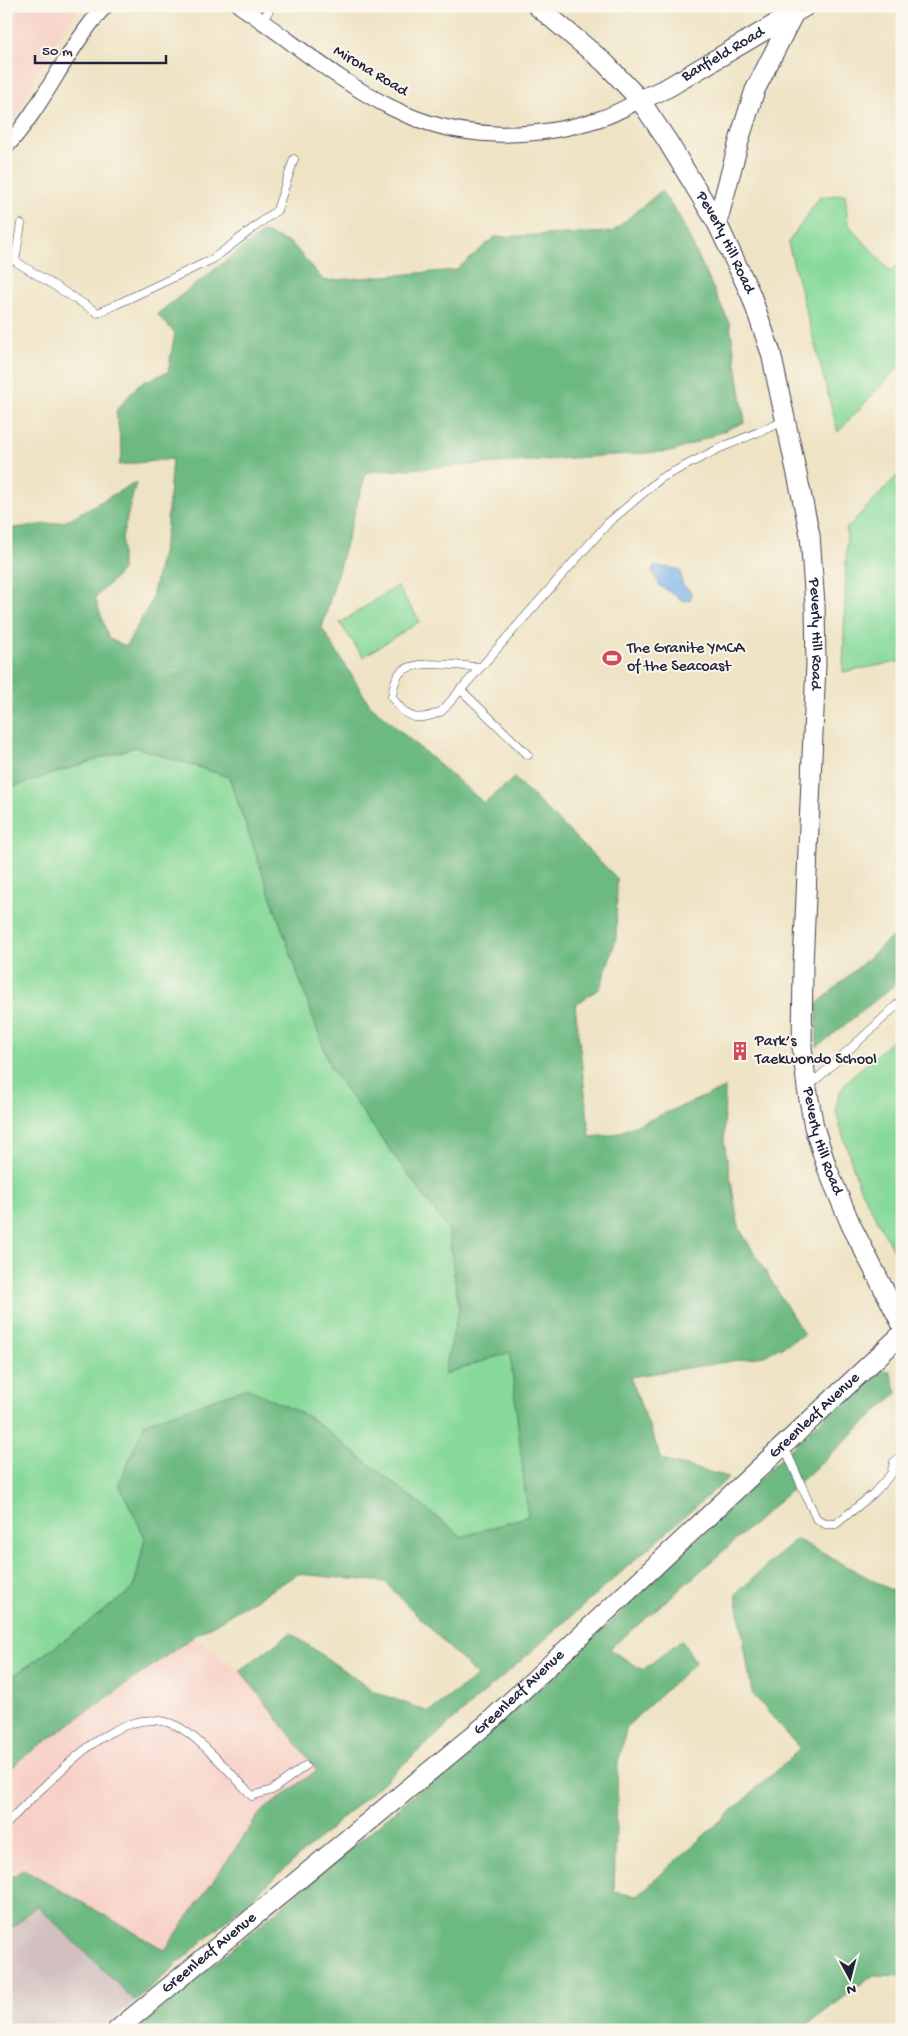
<svg xmlns="http://www.w3.org/2000/svg" width="908" height="2036" viewBox="0 0 908 2036" font-family="'Gochi Hand',sans-serif">
<style>
.built{fill:#f7d1c8}
.industrial{fill:#d2bfc0}
.green{fill:#87d99a;stroke:#547e6a}
.forest{fill:#6db982;stroke:#486e5e}
.water{fill:#79b2e9;stroke:#4e6a92}
.lines{fill:none;stroke-linecap:round;stroke-linejoin:round}
.service-casing{stroke:#413f50;stroke-width:9}
.minor-casing{stroke:#413f50;stroke-width:17}
.tertiary-casing{stroke:#413f50;stroke-width:21}
.service{stroke:#fff;stroke-width:8}
.minor{stroke:#fff;stroke-width:15}
.tertiary{stroke:#fff;stroke-width:19}
.labels{text-anchor:middle;dominant-baseline:central;stroke-width:4;stroke-linejoin:round;paint-order:stroke}
.street-label{font-size:16px;fill:#22223b;stroke:#fbf7ec}
.poi-label{font-size:16px;fill:#22223b;stroke:#fbf7ec;text-anchor:start}
</style>
<rect width="100%" height="100%" fill="#fbf7ec"/>
<filter id="ink" filterUnits="userSpaceOnUse"><feTurbulence type="fractalNoise" baseFrequency=".02" numOctaves="2"/><feDisplacementMap in="SourceGraphic" scale="10" xChannelSelector="R" yChannelSelector="G"/><feConvolveMatrix kernelMatrix="1 2 1 2 8 2 1 2 1" color-interpolation-filters="sRGB"/></filter>
<filter id="wash" filterUnits="userSpaceOnUse"><feTurbulence type="fractalNoise" baseFrequency=".0096" numOctaves="4" result="noise"/><feDisplacementMap in="SourceGraphic" scale="20" xChannelSelector="R" yChannelSelector="G"/><feGaussianBlur stdDeviation="1.12" result="paint"/><feColorMatrix in="noise" values="0 0 0 0 0 0 0 0 0 0 0 0 0 0 0 0 0 1.4 0 .05"/><feComposite in="paint" operator="in"/></filter>
<g filter="url(#wash)">
<rect width="100%" height="100%" fill="#eee3c4"/>
<path class="built" d="M6,6H80L42,64L17,117L6,128Z
M193,1637L240,1670L317,1770L260,1813L165,1950L24,1869L6,1881V1774L22,1758Z"/>
<path class="industrial" d="M37,1905L135,2001L99,2030H6V1934Z"/>
<path class="green" d="M845,194L848,224L890,271L902,262V363L838,432L788,243L820,197Z
M902,471V661L843,672L847,528Z
M397,586L420,621L363,657L340,623Z
M135,747L229,777L331,1069L448,1229L459,1309L445,1374L510,1352L528,1516L462,1537L309,1417L119,1484L145,1538L134,1588L69,1637L6,1681V789Z
M902,1032V1267L859,1186L839,1123L836,1109L839,1093L848,1080Z"/>
<path class="forest" d="M661,191L678,214L730,324L745,422L675,451L366,472L322,628L370,705L484,803L514,778L617,878L616,939L600,988L575,1005L590,1137L613,1135L725,1088L724,1141L739,1228L804,1335L764,1356L630,1377L662,1460L729,1477L135,2001L37,1905L6,1934V1881L24,1869L165,1950L260,1813L317,1770L240,1670L291,1633L373,1691L429,1712L477,1676L385,1582L298,1574L193,1637L22,1758L6,1774V1681L69,1637L134,1588L145,1538L119,1484L145,1423L247,1388L309,1417L462,1537L528,1516L510,1352L444,1374L459,1309L448,1229L331,1069L229,777L135,747L6,789V529L64,522L136,482L122,538V571L95,598L109,639L126,646L151,602L166,535L172,459L119,465L122,452L116,411L139,384L168,372L175,333L157,314L263,232L292,244L324,281L456,270L495,237L612,232Z
M902,928V979L817,1047V1004Z
M874,1369L890,1371L897,1393C803,1480 708,1567 609,1649L643,1670L681,1640L696,1662L627,1726L618,1762L614,1892L637,1896L800,1749L752,1693L736,1594L796,1539L902,1596V1976L874,1975L800,2030H136L559,1672Z"/>
<path class="water" d="M654,566L678,569L681,572L682,584C687,590 694,590 690,600L684,601L660,586L652,571Z"/>
</g>
<g filter="url(#ink)">
<g class="lines">
<g class="service-casing">
<path id="service" d="M262,21L272,6
M21,224L15,261L98,313L213,259L277,210L294,159
M479,667C459,666 412,658 399,674C394,680 393,690 392,697C406,719 417,723 442,711L608,523L661,478L720,448L785,421
M460,689L528,755
M808,1087L876,1025L902,1000
M784,1446L816,1518L825,1524H836L873,1494L891,1474L894,1462L902,1457
M6,1825C20,1808 36,1794 52,1779C82,1750 131,1704 177,1726C199,1737 235,1777 252,1796L272,1790L305,1766"/>
</g>
<g class="minor-casing">
<path id="minor" d="M240,6C291,40 337,81 392,108C457,141 533,141 602,118C615,114 628,106 640,100
M6,147C45,104 66,49 105,6"/>
</g>
<g class="tertiary-casing">
<g id="tertiary">
<path id="s1" d="M537,6L605,63L640,100L668,142L717,223L751,295L771,353L810,535L815,605L816,664L803,966L802,1047L807,1088L814,1127L827,1168L851,1225L902,1325"/>
<path id="s2" d="M640,100L667,88L806,6"/>
<path d="M717,223L741,134L755,90L794,13"/>
<path id="s3" d="M117,2030L489,1722L902,1334"/>
</g>
</g>
<use href="#service" class="service"/>
<use href="#minor" class="minor"/>
<use href="#tertiary" class="tertiary"/>
</g>
</g>
<defs>
<g id="stadium-bare" transform="scale(1.5)"><path d="M0-5a6.5 5 0 1 0 0 10a6.5 5 0 1 0 0-10ZM-3.5-1.8h7v3.6h-7Z" fill="#d1495b" stroke="#fbf7ec" stroke-width="2.5" paint-order="stroke"/></g>
<g id="building-bare" transform="scale(1.5)"><path d="M-4-6H4V6H1V3H-1V6H-4ZM-2.5-4.3h1.7v1.8h-1.7ZM.8-4.3h1.7v1.8H.8ZM-2.5-1h1.7V.8h-1.7ZM.8-1h1.7V.8H.8Z" fill="#d1495b" stroke="#fbf7ec" stroke-width="2.5" paint-order="stroke"/></g>
</defs>
<g fill-rule="evenodd">
<use href="#stadium-bare" x="612" y="658"/>
<use href="#building-bare" x="740" y="1051"/>
</g>
<g class="labels">
<g class="street-label">
<text stroke="none"><textPath href="#s2" startOffset="95">Banfield Road</textPath></text>
<text transform="translate(370 72) rotate(31)">Mirona Road</text>
<text stroke="none"><textPath href="#s1" startOffset="306">Peverly Hill Road</textPath></text>
<text stroke="none"><textPath href="#s1" startOffset="711">Peverly Hill Road</textPath></text>
<text stroke="none"><textPath href="#s1" startOffset="1221">Peverly Hill Road</textPath></text>
<text stroke="none"><textPath href="#s3" startOffset="930">Greenleaf Avenue</textPath></text>
<text stroke="none"><textPath href="#s3" startOffset="525">Greenleaf Avenue</textPath></text>
<text stroke="none"><textPath href="#s3" startOffset="120">Greenleaf Avenue</textPath></text>
</g>
<g class="poi-label">
<text x="627" y="649">The Granite YMCA<tspan x="627" dy="18">of the Seacoast</tspan></text>
<text x="755" y="1042">Park’s<tspan x="755" dy="18">Taekwondo School</tspan></text>
</g>
</g>
<rect width="908" height="2036" fill="none" stroke="#fbf7ec" stroke-width="25"/>
<g transform="translate(850 1978) rotate(173)" stroke="#fbf7ec" stroke-width="4" paint-order="stroke">
<path d="M0-4L9 19L0 12L-9 19Z" fill="#22223b"/>
<text y="-8" font-size="14" font-weight="bold" text-anchor="middle" fill="#22223b">N</text>
</g>
<path d="M35 55v8h131v-8" fill="none" stroke="#22223b" stroke-width="2.5"/>
<text x="42" y="55" font-size="15" fill="#22223b" stroke="#fbf7ec" stroke-width="4" paint-order="stroke">50 m</text>
</svg>
